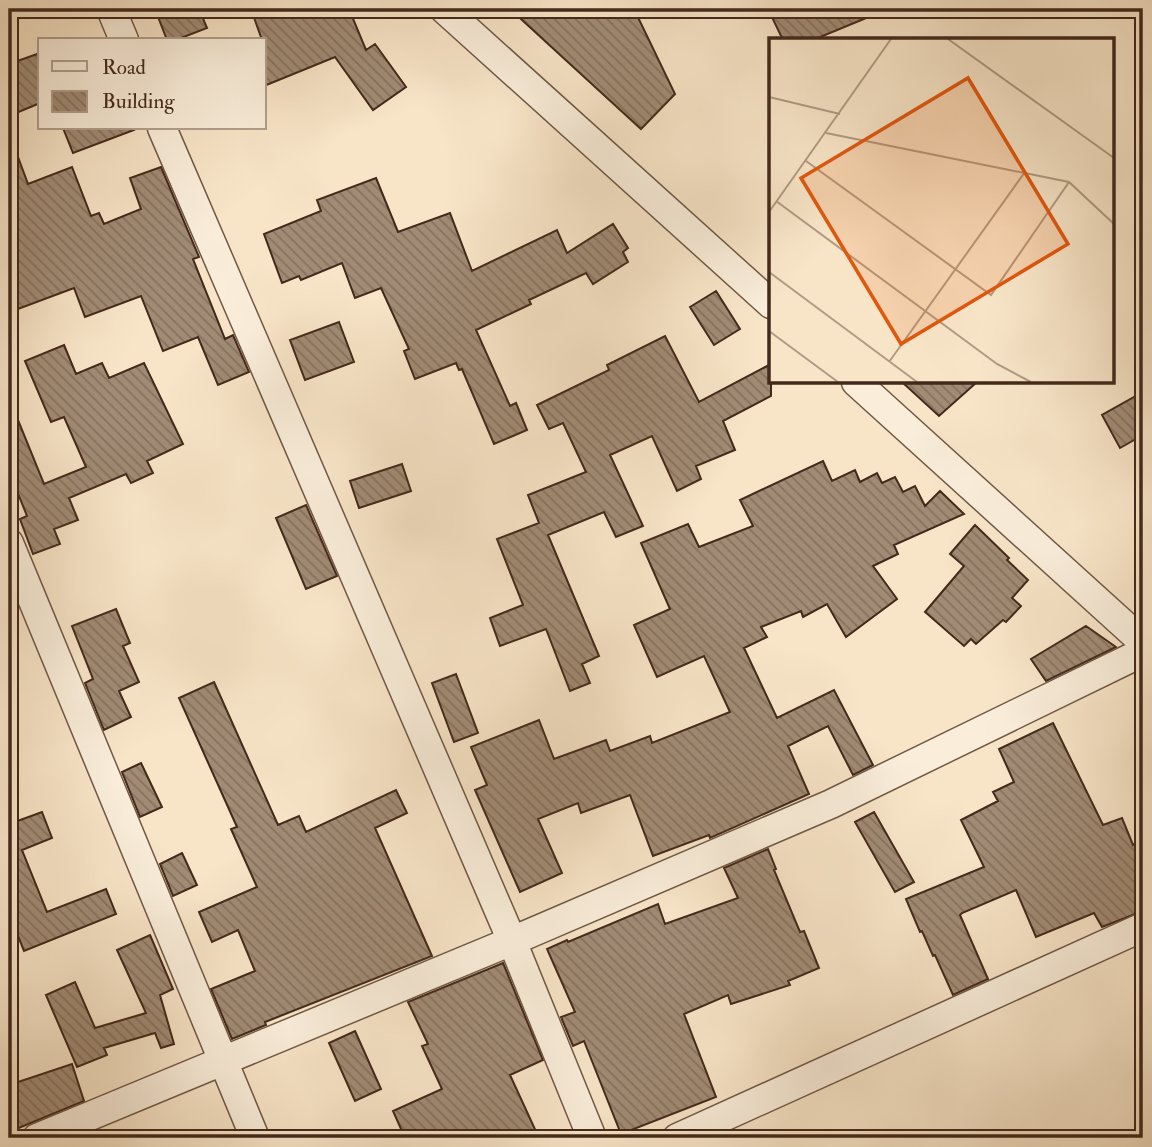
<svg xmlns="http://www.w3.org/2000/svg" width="1152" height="1147" viewBox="0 0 1152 1147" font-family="'IM FELL Double Pica',serif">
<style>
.building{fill:url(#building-back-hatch);stroke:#43291b;stroke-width:2}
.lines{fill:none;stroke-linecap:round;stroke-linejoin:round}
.street-casing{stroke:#705846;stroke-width:31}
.street{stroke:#faeedb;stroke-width:28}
.inset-road{fill:none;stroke:#b09a83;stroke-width:2}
.view{fill:#e0570d;fill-opacity:0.15;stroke:#e0570d;stroke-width:3.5}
.inset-edge{fill:none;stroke:#43291b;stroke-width:3.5}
</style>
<defs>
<pattern id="building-back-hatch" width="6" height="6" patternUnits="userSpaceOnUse" patternTransform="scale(1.75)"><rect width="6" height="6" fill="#a18b75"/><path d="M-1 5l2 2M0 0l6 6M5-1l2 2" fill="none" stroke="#85725f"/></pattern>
</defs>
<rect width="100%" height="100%" fill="#f8e5c8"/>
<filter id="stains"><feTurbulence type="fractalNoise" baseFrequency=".00286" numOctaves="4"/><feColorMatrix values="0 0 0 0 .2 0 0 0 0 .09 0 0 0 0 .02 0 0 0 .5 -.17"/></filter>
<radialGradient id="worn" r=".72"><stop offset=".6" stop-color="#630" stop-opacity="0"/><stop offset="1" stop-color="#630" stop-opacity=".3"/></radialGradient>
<path class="building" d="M155,9H199L207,28L176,40H167Z
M251,9H349L366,50L375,44L406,87L373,110L335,57L264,86V40H262Z
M510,9H634L675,94L641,129Z
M768,9H888L813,40H783Z
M40,53V103L9,116V64Z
M63,128H133L134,130L73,153Z
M9,138H11L28,184L72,167L91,216L99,213L104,224L141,209L130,178L161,167L199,257L193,259L225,339L233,335L249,372L218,385L198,337L163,351L141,296L85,317L74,288L18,309L9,285Z
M376,178L398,232L450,213L472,271L557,230L567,253L613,224L628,248L623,252L628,262L593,284L586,273L529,300L531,304L476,330L510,406L516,403L527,430L494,444L462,369L459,370L456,363L415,379L404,351L409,349L381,288L355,298L342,263L301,280L299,276L282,283L264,234L321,211L317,200Z
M716,291L740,329L714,345L690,307Z
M339,322L354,362L305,380L290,340Z
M665,336L699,402L771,364V396L723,421L735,450L696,466L701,479L677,491L652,436L610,455L643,526L616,537L604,512L548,535L599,656L582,664L590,683L570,691L546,629L500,646L490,618L523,605L497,539L539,523L528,495L586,472L563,423L549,429L537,405L609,370L607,365Z
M64,345L76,374L102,363L109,378L144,363L183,444L147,461L153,473L131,483L126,474L69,498L78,520L54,529L60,544L33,554L20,519L27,516L9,471V398L44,484L86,467L64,417L51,422L25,361Z
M902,382H977L939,416Z
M1143,392V435L1120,448L1102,415Z
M823,461L832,481L855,470L860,482L877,473L882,483L895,477L903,492L915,486L925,506L940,491L964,514L894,545L898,554L873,566L897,599L846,637L827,604L803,617L801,611L761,627L767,637L744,648L777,718L834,690L873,765L853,775L828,726L788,746L809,794L710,838L709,835L653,856L630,795L581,813L578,803L538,819L562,873L520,892L475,790L487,785L471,747L539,720L554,759L606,740L610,751L650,736L652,743L730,712L704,656L657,677L634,625L670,609L641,543L688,524L699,547L753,526L740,500Z
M402,464L411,491L359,508L350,481Z
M306,505L337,576L306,589L276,518Z
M975,525L1009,558L1007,560L1028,580L1012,598L1021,606L1006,622L1003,620L976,644L971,639L964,646L925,612L964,566L950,554Z
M116,609L130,643L123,646L139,682L119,691L131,717L104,730L85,683L93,679L72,626Z
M1086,626L1116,647L1046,681L1031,659Z
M456,674L478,733L454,742L432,683Z
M214,682L278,825L299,816L306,832L396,790L407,813L375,828L432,956L265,1022L266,1025L232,1039L211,989L255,971L238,930L212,942L199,912L257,887L231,829L237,827L179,698Z
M1053,723L1103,825L1122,818L1133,845L1143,839V911L1102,927L1094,913L1036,937L1016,890L962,913L960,915L988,979L953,995L935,955L933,956L922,931L920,932L906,899L984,867L961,820L998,801L993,792L1014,782L999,749Z
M141,763L162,807L140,817L122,772Z
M42,812L52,838L22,850L47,912L106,889L116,914L24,951L9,913V819L12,823Z
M874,812L914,882L895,892L855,822Z
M768,849L776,869L774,870L800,932L804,931L819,968L788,981L790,985L731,1004L728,995L684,1014L716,1097L621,1134L584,1041L573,1046L561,1017L575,1012L547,949L567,940L568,942L658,904L665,924L738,898L724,868Z
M182,853L197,885L173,896L160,864Z
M150,935L173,989L160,995L174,1044L161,1048L155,1033L104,1048L107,1055L77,1067L46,995L75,982L95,1028L146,1013L117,950Z
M503,963L543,1060L510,1075L539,1138H405L393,1111L442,1089L422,1046L428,1044L408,1002Z
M355,1031L381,1089L355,1101L329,1043Z
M72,1064L84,1101L9,1132V1085Z"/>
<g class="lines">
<g class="street-casing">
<path id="street" d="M111,9L124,40
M444,9L771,304
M162,128L512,941L592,1138
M856,382L1143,642
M9,543L255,1138
M37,1138L512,941L831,804L1143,652
M677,1138L1143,927"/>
</g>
<use href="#street" class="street"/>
</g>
<g transform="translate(769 38)">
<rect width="345" height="345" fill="#f8e5c8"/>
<path class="inset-road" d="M179,1L345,120M0,59L71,76M57,95L300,144L345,186M37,123L222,257L300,144M7,163L228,326L262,344M0,174L122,1M0,234L148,344M0,293L69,344M120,324L256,134"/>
<path class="view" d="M199,40L299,206L132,306L32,140Z"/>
<rect width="345" height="345" class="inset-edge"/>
</g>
<rect width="1152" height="1147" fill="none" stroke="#f8e5c8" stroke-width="35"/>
<rect x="10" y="10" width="1131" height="1126" fill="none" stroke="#43291b" stroke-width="3.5"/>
<rect x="18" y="18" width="1117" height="1112" fill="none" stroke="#43291b" stroke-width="2"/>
<rect x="38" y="38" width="228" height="91" fill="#faeedb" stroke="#b19f8e" stroke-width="2"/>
<rect x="52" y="61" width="35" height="10" fill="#faeedb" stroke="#b19f8e" stroke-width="2"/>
<text x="102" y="74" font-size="21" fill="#43291b">Road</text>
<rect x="52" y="91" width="35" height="21" fill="url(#building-back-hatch)" stroke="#b19f8e" stroke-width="2"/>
<text x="102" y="108" font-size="21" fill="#43291b">Building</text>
<rect width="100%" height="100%" filter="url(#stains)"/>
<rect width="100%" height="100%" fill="url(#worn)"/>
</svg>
